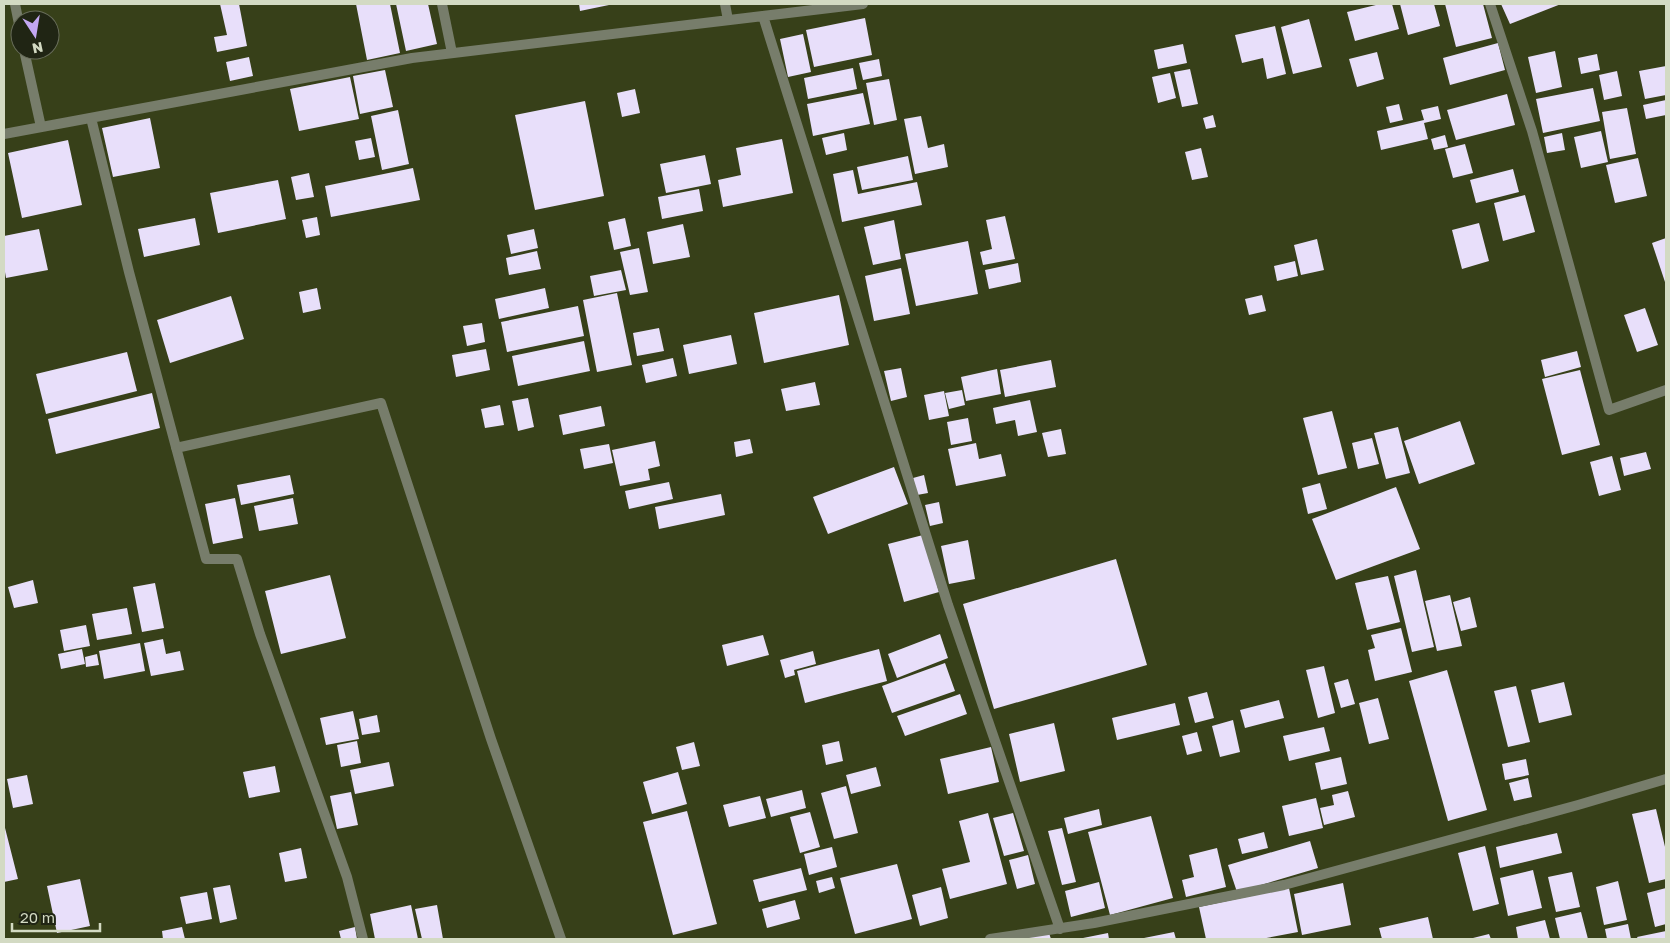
<svg xmlns="http://www.w3.org/2000/svg" width="1670" height="943" viewBox="0 0 1670 943" font-family="'Golos Text',sans-serif">
<style>
.building{fill:#e8dffa}
.lines{fill:none;stroke-linecap:round;stroke-linejoin:round}
.minor{stroke:#777d6b;stroke-width:10}
</style>
<rect width="100%" height="100%" fill="#374019"/>
<path class="building" d="M220,4H239L247,46L217,52L214,37L227,35Z
M356,4H390L400,53L367,60Z
M396,4H428L437,44L406,51Z
M579,4H608L609,5L580,11Z
M1380,4H1392L1399,29L1355,41L1347,12Z
M1400,4H1434L1440,26L1408,35Z
M1445,4H1483L1492,38L1456,47Z
M1501,4H1561L1510,24Z
M865,18L872,55L814,67L806,30Z
M1309,19L1322,67L1293,74L1281,27Z
M1275,26L1286,74L1267,79L1263,58L1242,63L1235,35Z
M803,34L811,72L788,77L780,39Z
M1498,43L1505,70L1450,85L1443,58Z
M1183,44L1187,63L1158,69L1154,50Z
M1555,51L1562,87L1536,93L1528,57Z
M1377,52L1384,79L1357,87L1349,59Z
M1597,54L1600,70L1581,74L1578,58Z
M249,57L253,76L230,81L226,62Z
M879,59L882,76L863,80L859,63Z
M1666,66V95L1645,99L1639,71Z
M853,68L857,89L808,99L804,78Z
M1190,69L1198,104L1182,107L1174,72Z
M385,70L393,107L360,114L353,76Z
M1617,71L1622,96L1604,100L1599,75Z
M1170,73L1176,98L1158,103L1152,77Z
M350,77L359,119L299,131L290,89Z
M889,79L897,120L874,125L866,83Z
M1593,88L1600,121L1543,133L1536,99Z
M635,89L640,113L622,117L617,93Z
M863,93L870,124L813,136L807,104Z
M1507,94L1515,125L1456,140L1447,110Z
M1666,100V115L1646,119L1643,105Z
M585,101L604,196L535,210L515,115Z
M1399,104L1403,120L1390,123L1386,107Z
M1438,106L1441,119L1424,123L1428,139L1381,150L1377,131L1424,120L1421,110Z
M1627,108L1636,154L1610,159L1602,112Z
M398,110L409,164L382,170L371,116Z
M1213,115L1216,127L1206,129L1203,118Z
M921,116L928,148L944,144L948,167L915,174L904,119Z
M150,118L160,168L113,177L102,128Z
M1601,131L1608,162L1581,168L1574,137Z
M844,133L847,150L826,155L822,138Z
M1562,133L1565,150L1547,153L1544,137Z
M1445,135L1448,147L1434,150L1431,139Z
M371,138L375,157L359,160L355,141Z
M782,139L793,193L723,207L718,180L741,175L736,148Z
M68,140L82,205L22,218L8,153Z
M1465,144L1473,173L1453,178L1445,149Z
M1201,148L1208,177L1192,180L1185,152Z
M705,155L711,184L666,193L660,164Z
M908,156L913,180L862,190L857,167Z
M1638,158L1647,196L1615,203L1606,165Z
M413,168L420,200L331,217L325,186Z
M1513,169L1519,192L1476,203L1470,180Z
M853,170L858,194L917,182L922,205L842,222L833,174Z
M309,173L314,197L296,200L291,177Z
M278,180L286,219L218,233L210,193Z
M699,189L703,211L662,219L658,197Z
M1525,195L1535,232L1503,241L1494,203Z
M1005,216L1015,259L983,265L980,252L992,249L986,220Z
M317,217L320,235L306,238L302,220Z
M195,218L200,245L144,257L138,229Z
M625,218L631,246L614,250L608,222Z
M894,220L901,259L873,265L864,227Z
M1479,223L1489,261L1462,269L1452,230Z
M683,224L690,257L653,264L647,232Z
M39,229L48,270L6,278L4,266V236Z
M534,229L538,248L511,254L507,235Z
M1666,238V285L1652,243Z
M1317,239L1324,270L1301,275L1294,245Z
M968,241L978,294L916,306L905,254Z
M639,248L648,292L630,295L620,252Z
M537,251L541,269L509,275L506,258Z
M1295,261L1298,276L1277,281L1274,266Z
M1018,263L1021,282L989,289L985,270Z
M901,268L910,314L874,321L865,276Z
M621,270L626,290L594,296L590,276Z
M317,288L321,309L303,313L299,292Z
M545,288L549,308L499,319L495,299Z
M617,293L632,365L597,372L583,300Z
M839,295L849,345L764,363L754,313Z
M1262,295L1266,311L1249,315L1245,299Z
M231,296L244,339L170,363L157,320Z
M578,306L584,336L507,352L501,322Z
M1645,308L1658,345L1637,352L1624,315Z
M482,323L485,342L467,346L463,326Z
M659,328L664,351L637,356L633,333Z
M731,335L737,364L689,374L683,345Z
M584,341L590,371L518,386L512,356Z
M486,349L490,370L456,377L452,355Z
M1577,351L1581,367L1545,377L1541,360Z
M127,352L137,391L46,414L36,374Z
M673,358L677,376L646,383L642,365Z
M1051,360L1056,387L1005,397L1000,370Z
M901,368L907,397L891,401L884,371Z
M997,369L1001,394L966,401L961,377Z
M1580,370L1600,445L1562,455L1542,379Z
M815,382L820,405L786,411L781,389Z
M962,390L965,405L949,409L945,393Z
M944,391L949,416L929,420L924,395Z
M152,393L160,428L56,454L48,419Z
M528,398L534,427L518,431L512,401Z
M1030,400L1037,432L1018,436L1015,420L996,424L993,408Z
M500,405L504,425L485,428L481,409Z
M601,406L605,426L563,435L559,415Z
M1332,411L1347,468L1318,475L1303,418Z
M968,418L972,441L951,445L947,422Z
M1460,421L1475,464L1419,484L1404,441Z
M1398,427L1410,473L1386,479L1374,433Z
M1061,429L1066,454L1048,457L1042,433Z
M1372,438L1379,464L1358,469L1352,443Z
M750,439L753,453L736,457L734,442Z
M655,441L660,466L648,469L650,480L620,486L612,450Z
M976,443L979,459L1001,454L1006,476L956,486L948,449Z
M609,444L613,463L584,469L580,449Z
M1646,452L1651,469L1624,476L1620,458Z
M1612,456L1621,490L1599,496L1590,462Z
M894,467L908,504L828,534L813,497Z
M290,475L294,494L241,505L237,485Z
M924,475L928,493L917,495L913,478Z
M669,482L673,499L629,509L625,491Z
M1320,483L1327,509L1308,514L1302,488Z
M1396,487L1420,549L1336,580L1312,519Z
M721,494L725,515L659,529L655,507Z
M235,498L243,538L213,544L205,504Z
M293,498L298,524L259,531L254,506Z
M939,502L943,523L930,526L925,505Z
M923,535L939,592L904,602L888,544Z
M968,540L975,579L949,584L941,546Z
M1116,559L1147,665L994,709L963,604Z
M1416,570L1434,647L1412,652L1394,576Z
M330,575L346,638L281,654L265,591Z
M1388,576L1400,622L1367,630L1355,583Z
M33,580L38,603L14,608L8,587Z
M155,583L164,628L142,632L133,587Z
M1450,595L1462,646L1437,651L1425,601Z
M1470,597L1477,627L1461,631L1453,602Z
M127,608L132,634L97,640L92,614Z
M86,625L90,646L64,651L60,630Z
M1401,628L1412,672L1375,681L1368,650L1375,648L1371,635Z
M940,634L948,658L897,678L888,654Z
M763,635L769,655L727,666L722,645Z
M163,639L166,654L180,651L184,670L151,676L144,643Z
M140,643L145,671L104,679L99,651Z
M82,649L85,664L61,669L58,654Z
M879,649L887,681L805,703L797,671Z
M813,651L816,664L794,670L795,675L785,678L780,660Z
M97,654L99,665L86,667L85,657Z
M945,663L955,691L892,713L882,686Z
M1324,666L1335,713L1318,718L1306,670Z
M1447,670L1487,810L1448,821L1409,681Z
M1348,679L1355,704L1341,708L1334,683Z
M1564,682L1572,715L1539,723L1531,690Z
M1516,686L1530,742L1508,747L1494,691Z
M1207,692L1214,718L1195,723L1188,697Z
M960,694L967,714L905,736L897,716Z
M1378,698L1389,739L1369,744L1359,703Z
M1279,700L1284,718L1245,728L1240,710Z
M1175,703L1180,725L1117,740L1112,718Z
M353,711L359,739L326,745L320,718Z
M377,715L380,732L362,735L359,719Z
M1233,720L1240,752L1220,757L1212,726Z
M1054,723L1065,771L1020,782L1009,734Z
M1324,727L1330,751L1289,761L1283,736Z
M1197,732L1202,751L1187,755L1182,736Z
M357,741L361,763L341,767L337,745Z
M839,741L843,761L826,765L822,745Z
M694,742L700,766L682,770L676,747Z
M991,747L999,782L948,794L940,759Z
M1341,757L1347,784L1321,790L1315,763Z
M1526,759L1529,775L1505,780L1502,764Z
M389,762L394,786L355,794L350,770Z
M275,766L280,792L249,798L243,772Z
M876,767L881,786L851,794L846,775Z
M678,772L687,804L652,814L643,782Z
M27,775L33,804L13,808L7,779Z
M1528,778L1532,797L1514,801L1509,783Z
M846,786L858,833L834,839L821,793Z
M802,790L806,808L771,817L766,799Z
M1348,791L1355,817L1324,825L1320,808L1334,805L1332,795Z
M351,792L358,825L337,829L330,796Z
M760,796L766,818L729,827L723,805Z
M1316,798L1323,828L1289,836L1282,806Z
M1099,809L1102,825L1068,834L1064,818Z
M1656,809L1666,851V879L1649,883L1632,814Z
M687,811L717,924L673,935L643,822Z
M810,812L820,847L800,853L790,817Z
M988,813L1007,884L950,899L942,869L970,862L959,821Z
M1013,813L1024,851L1004,856L993,818Z
M1151,816L1173,898L1110,915L1088,832Z
M4,824L18,879L4,882Z
M1062,828L1076,882L1062,885L1048,831Z
M1264,832L1268,848L1242,854L1238,839Z
M1557,833L1562,853L1500,868L1496,847Z
M1310,841L1318,868L1237,892L1228,865Z
M1485,846L1499,904L1473,911L1458,853Z
M832,847L837,867L809,875L804,854Z
M301,848L307,878L285,882L279,853Z
M1217,848L1226,887L1186,897L1182,880L1194,877L1189,855Z
M1028,855L1035,884L1017,889L1009,860Z
M897,864L912,919L855,934L840,878Z
M801,868L807,890L759,902L753,880Z
M1533,870L1542,908L1508,916L1500,878Z
M1572,872L1580,907L1556,912L1548,877Z
M832,877L835,888L819,893L816,881Z
M80,879L90,926L57,933L47,886Z
M1618,881L1627,920L1604,925L1596,887Z
M1099,882L1105,908L1071,917L1065,891Z
M1343,883L1351,925L1302,935L1294,894Z
M230,885L237,919L220,923L213,888Z
M941,887L948,918L920,926L912,895Z
M1289,888L1298,932L1261,939H1206L1199,907Z
M1666,888V924L1655,927L1647,893Z
M207,892L212,919L186,924L180,897Z
M795,900L800,919L767,928L762,909Z
M411,905L418,939H375L370,914Z
M437,905L443,939H422L415,909Z
M1581,912L1588,939H1560L1555,918Z
M1428,917L1433,939H1382L1379,928Z
M1545,920L1550,939H1518L1516,927Z
M1628,924L1631,939H1607L1605,929Z
M182,927L185,939H163L162,931Z
M355,927L357,939H341L339,931Z
M1666,931V939H1638L1637,937Z
M1174,932L1176,939H1144V938Z
M1049,933L1051,939H1023V938Z
M1108,933L1109,939H1083V938Z
M1489,934L1491,939H1469Z"/>
<g class="lines">
<path class="minor" d="M15,4L20,29
M442,4L452,53
M725,4L728,20
M1490,4L1532,131L1609,410L1666,390
M763,16L948,605L1060,929
M24,50L41,127
M91,118L129,272L206,559H237L260,634L347,877L363,939
M4,134L412,58L863,4
M176,448L381,403L491,739L561,939
M990,939L1094,923L1284,885L1578,805L1666,779"/>
</g>
<rect width="1670" height="943" fill="none" stroke="#d3dac3" stroke-width="10"/>
<g transform="translate(35 35) rotate(168)"><circle r="24" fill="#202514" stroke="#686d5a"/>
<path d="M0-4L9 19L0 12L-9 19Z" fill="#c3a7f2"/>
<text y="-8" font-size="14" font-weight="bold" text-anchor="middle" fill="#d3dac3">N</text>
</g>
<path d="M12 923v8h88v-8" fill="none" stroke="#d3dac3" stroke-width="2.5"/>
<text x="20" y="923" font-size="15" fill="#d3dac3" stroke="#202514" stroke-width="4" paint-order="stroke">20 m</text>
</svg>
